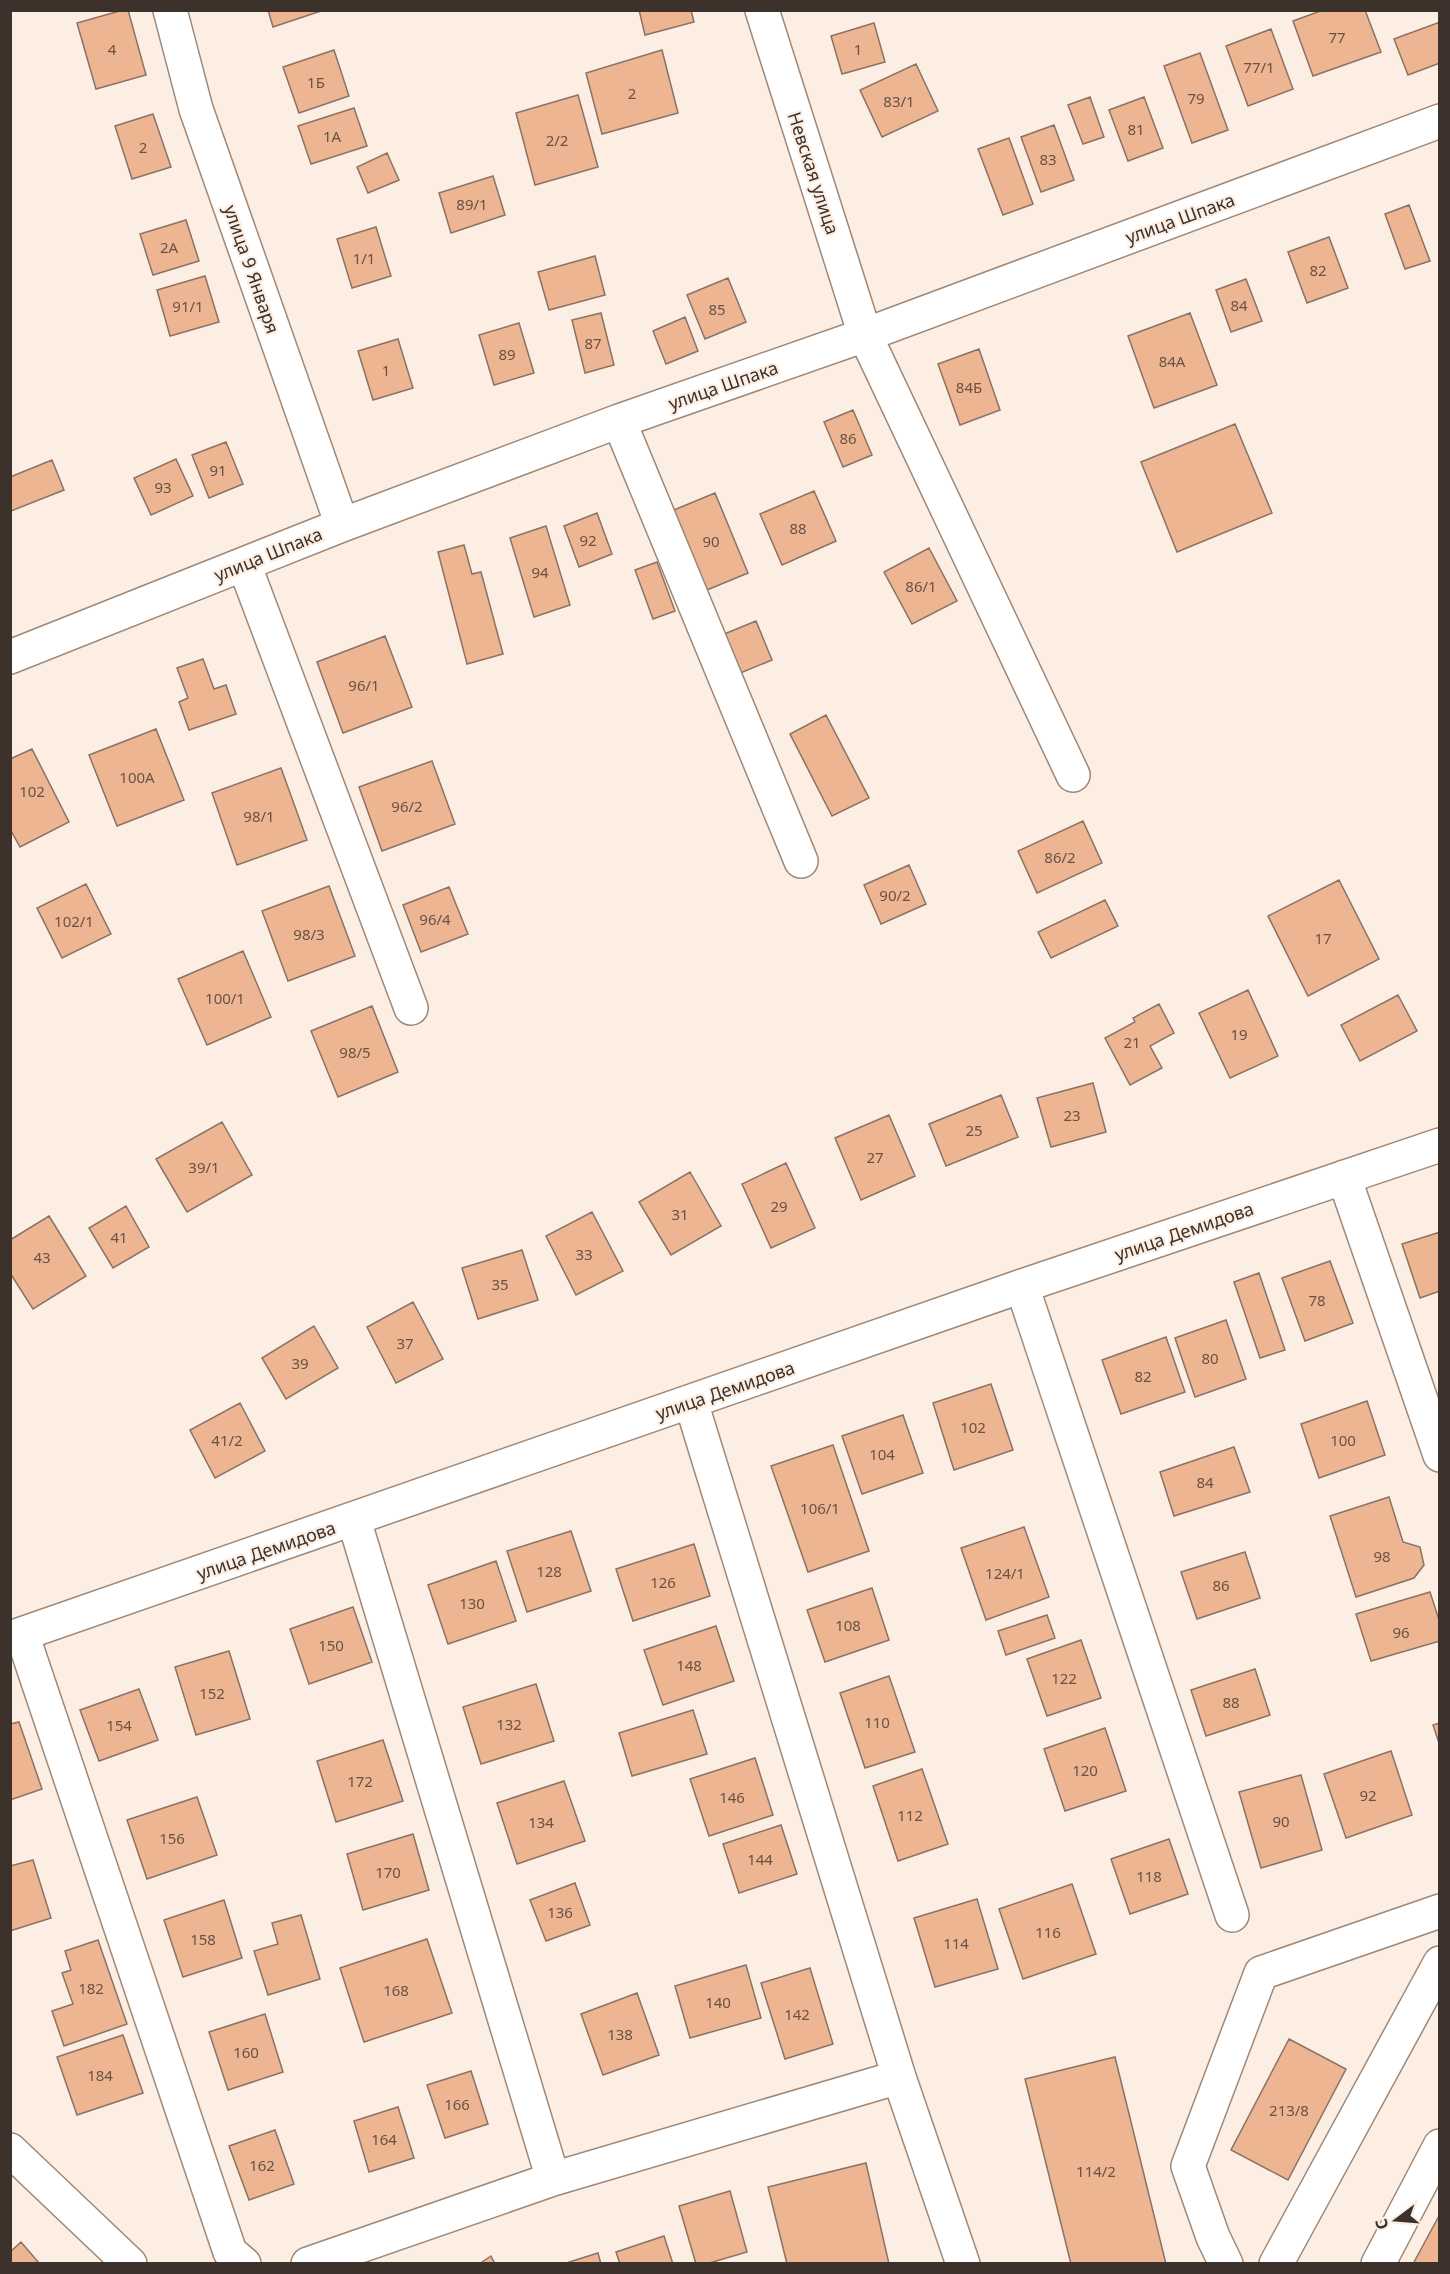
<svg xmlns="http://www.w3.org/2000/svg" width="1450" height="2274" viewBox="0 0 1450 2274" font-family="'Noto Sans',sans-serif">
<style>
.building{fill:#edb592;stroke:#8a7264;stroke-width:1.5}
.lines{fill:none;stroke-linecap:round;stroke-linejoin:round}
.minor-casing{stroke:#9f8877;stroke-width:36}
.minor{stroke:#fff;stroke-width:33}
.labels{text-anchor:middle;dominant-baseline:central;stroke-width:4.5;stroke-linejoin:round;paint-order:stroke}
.number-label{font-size:15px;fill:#685345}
.street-label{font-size:18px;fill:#3c322b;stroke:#fdeee3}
</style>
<rect width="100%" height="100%" fill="#fdeee3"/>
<path class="building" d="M123,10H128L146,75L96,89L77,23Z
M268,10H324L273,27Z
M639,10H691L694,22L645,35Z
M1323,10H1365L1381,52L1313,76L1293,21Z
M1440,22V63L1408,75L1394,39Z
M874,23L885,62L842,74L831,36Z
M1271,29L1293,89L1248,106L1226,46Z
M334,50L349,96L299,113L283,67Z
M662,50L678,113L602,134L586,73Z
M1200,53L1228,130L1192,143L1164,66Z
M916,64L938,111L882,137L860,90Z
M578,95L598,167L535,185L516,113Z
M1090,97L1104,137L1083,144L1068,105Z
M1144,97L1163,148L1128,161L1109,110Z
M354,108L367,146L311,164L298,126Z
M153,114L171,167L132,179L115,126Z
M1054,125L1074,180L1041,192L1021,137Z
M1009,138L1033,204L1003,215L978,149Z
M387,153L399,180L368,193L357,167Z
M493,176L505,215L451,233L439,193Z
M1409,205L1430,261L1405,269L1385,214Z
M186,220L199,261L153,275L140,234Z
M376,227L391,276L352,288L337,239Z
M1329,237L1348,288L1307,303L1288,252Z
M595,256L605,295L549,310L538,272Z
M205,276L219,322L170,336L157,290Z
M728,278L746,322L705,339L687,295Z
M1246,279L1262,321L1231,332L1216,290Z
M601,313L614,365L585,373L572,320Z
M1190,313L1217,385L1154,408L1128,336Z
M685,317L698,351L666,364L653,331Z
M519,323L534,373L494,385L479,335Z
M398,339L413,388L373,400L358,351Z
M979,349L1000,410L960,425L938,364Z
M853,410L872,455L843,467L824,422Z
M1235,424L1272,513L1177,552L1141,462Z
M226,442L243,484L209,498L192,455Z
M176,459L193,496L151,515L134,478Z
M52,460L64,490L11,511L10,477Z
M814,491L836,541L782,565L760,514Z
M715,493L748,573L707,590L674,510Z
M597,513L612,554L579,567L564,526Z
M546,526L570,605L534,617L510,538Z
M464,545L472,574L481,572L503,654L467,664L438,552Z
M929,548L957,601L912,624L884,572Z
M657,562L675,611L653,619L635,570Z
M756,621L772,660L733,676L717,637Z
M385,636L412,707L343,733L317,662Z
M203,659L214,689L226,685L236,714L189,730L179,702L188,698L177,668Z
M826,715L869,798L832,816L790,734Z
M156,729L184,800L117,826L89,755Z
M32,749L69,822L20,847L10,829V759Z
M432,761L455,824L382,851L359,787Z
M281,768L307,840L237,865L212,793Z
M1083,821L1102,863L1037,893L1018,851Z
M909,865L926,904L881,924L864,885Z
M1339,880L1379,959L1308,996L1268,916Z
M86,884L111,934L62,958L37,908Z
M329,886L355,956L288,981L262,911Z
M449,887L468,934L421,952L403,905Z
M1105,900L1118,926L1051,958L1038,932Z
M243,951L271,1017L207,1045L178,979Z
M1248,990L1278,1056L1230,1078L1199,1013Z
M1398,995L1417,1031L1360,1061L1341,1025Z
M1159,1004L1174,1033L1150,1046L1162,1068L1130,1085L1105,1038L1135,1022L1133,1018Z
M372,1006L398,1072L338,1097L311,1031Z
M1093,1083L1106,1132L1051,1147L1037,1098Z
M1001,1095L1018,1137L946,1166L929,1124Z
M889,1115L915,1176L861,1200L835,1138Z
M222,1122L252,1175L187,1212L156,1159Z
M786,1163L815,1228L771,1248L742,1184Z
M690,1172L721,1226L671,1255L639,1202Z
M126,1206L149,1247L113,1268L89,1228Z
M592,1212L623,1271L576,1295L546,1236Z
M49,1216L86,1276L33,1309L10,1273V1240Z
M1440,1232V1291L1420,1298L1402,1244Z
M522,1250L538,1300L478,1319L462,1268Z
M1330,1261L1353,1323L1305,1341L1282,1278Z
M1259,1273L1285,1350L1260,1358L1234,1282Z
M413,1302L443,1359L396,1383L367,1327Z
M1226,1320L1246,1379L1195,1397L1175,1338Z
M314,1326L338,1368L286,1399L262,1358Z
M1166,1337L1185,1392L1121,1414L1102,1360Z
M991,1384L1013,1450L954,1470L933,1403Z
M1367,1401L1385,1455L1319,1478L1301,1424Z
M240,1403L265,1451L215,1478L190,1430Z
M903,1415L923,1473L862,1494L842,1436Z
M833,1445L869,1551L808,1572L771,1466Z
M1234,1447L1250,1492L1174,1516L1160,1472Z
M1389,1497L1403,1542L1420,1547L1424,1565L1414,1578L1356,1597L1330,1516Z
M1024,1527L1049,1597L986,1620L961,1548Z
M571,1531L591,1591L527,1612L507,1551Z
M694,1544L710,1596L633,1621L616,1569Z
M1245,1552L1260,1598L1197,1619L1181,1572Z
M496,1561L516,1621L448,1644L428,1585Z
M872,1588L889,1640L825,1662L807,1610Z
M1430,1592L1440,1623V1641L1371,1661L1356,1614Z
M353,1607L372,1662L309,1684L290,1629Z
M1047,1615L1055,1638L1006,1655L998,1631Z
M716,1626L734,1681L663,1705L644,1650Z
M1081,1640L1101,1698L1047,1716L1027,1659Z
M229,1651L250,1719L196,1735L175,1667Z
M1255,1669L1270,1715L1206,1736L1191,1690Z
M889,1676L915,1752L865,1768L840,1693Z
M536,1684L554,1741L481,1764L463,1707Z
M139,1689L158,1740L99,1761L80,1710Z
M693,1710L707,1754L632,1776L619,1733Z
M19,1722L42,1789L10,1800V1724Z
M1440,1723V1746L1433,1725Z
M1105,1728L1126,1791L1065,1811L1044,1749Z
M383,1740L403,1801L336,1822L317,1761Z
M1391,1751L1412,1815L1346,1838L1324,1774Z
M755,1758L773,1815L709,1836L690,1779Z
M922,1769L948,1844L898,1861L873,1786Z
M1301,1775L1322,1850L1261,1868L1239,1792Z
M564,1781L585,1841L517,1864L497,1803Z
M197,1797L217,1855L147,1879L127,1820Z
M781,1825L797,1874L739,1893L723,1844Z
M413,1834L429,1890L363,1910L347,1854Z
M1169,1839L1188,1894L1130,1914L1111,1859Z
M33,1860L51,1918L10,1931V1866Z
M575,1883L590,1925L546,1941L530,1900Z
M1072,1884L1096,1954L1023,1979L999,1909Z
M977,1899L998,1969L935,1987L914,1918Z
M224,1900L242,1958L183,1977L164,1920Z
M301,1915L320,1979L268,1995L254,1951L278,1944L272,1923Z
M427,1939L452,2013L364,2042L340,1968Z
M98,1940L127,2024L64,2046L52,2011L73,2004L62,1973L71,1970L65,1951Z
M746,1965L761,2018L690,2038L675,1986Z
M810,1968L833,2044L785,2059L761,1983Z
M637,1993L659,2055L603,2075L581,2014Z
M265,2014L283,2072L228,2090L209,2032Z
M123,2035L143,2093L77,2115L57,2057Z
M1289,2039L1346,2069L1288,2180L1231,2150Z
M1115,2057L1166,2264H1071L1025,2079Z
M471,2071L488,2124L445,2138L427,2085Z
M398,2107L414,2158L369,2172L354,2121Z
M275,2130L294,2184L249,2200L229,2146Z
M866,2163L889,2264H787L768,2187Z
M730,2191L747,2252L706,2264H696L679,2206Z
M1440,2214V2264H1413Z
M664,2236L673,2264H620L616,2252Z
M21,2242L39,2263V2264H10V2252Z
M598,2253L601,2264H563Z
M491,2256L495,2264H479Z"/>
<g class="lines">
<g class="minor-casing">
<path id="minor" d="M170,10L196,109L342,525
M762,10L865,335L1073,775
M619,421L801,861
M244,564L411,1008
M10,657L342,525L619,421L865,335L1440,121
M1344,1177L1440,1455
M1022,1286L1232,1915
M691,1402L899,2077L963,2264
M354,1520L553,2179
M22,1634L230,2252L244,2264
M10,1638L1022,1286L1440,1145
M10,2150L130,2264
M308,2264L553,2179L899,2077
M1226,2264L1213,2237L1188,2166L1261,1973L1440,1911
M1276,2264L1440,1963
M1378,2264L1440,2146"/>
</g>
<use href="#minor" class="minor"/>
</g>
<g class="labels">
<g class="number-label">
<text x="1337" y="37">77</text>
<text x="112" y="49">4</text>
<text x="858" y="49">1</text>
<text x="1259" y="67">77/1</text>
<text x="316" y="82">1Б</text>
<text x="632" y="93">2</text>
<text x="1196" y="98">79</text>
<text x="899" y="101">83/1</text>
<text x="1136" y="129">81</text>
<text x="332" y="136">1А</text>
<text x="557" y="140">2/2</text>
<text x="143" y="147">2</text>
<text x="1048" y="159">83</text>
<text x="472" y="204">89/1</text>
<text x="169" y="247">2А</text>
<text x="364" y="258">1/1</text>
<text x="1318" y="270">82</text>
<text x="1239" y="305">84</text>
<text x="188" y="306">91/1</text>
<text x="717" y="309">85</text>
<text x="593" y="343">87</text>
<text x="507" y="354">89</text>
<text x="1172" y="361">84А</text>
<text x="386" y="370">1</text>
<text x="969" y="387">84Б</text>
<text x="848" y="438">86</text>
<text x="218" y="470">91</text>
<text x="163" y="487">93</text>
<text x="798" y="528">88</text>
<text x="588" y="540">92</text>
<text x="711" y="541">90</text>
<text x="540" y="572">94</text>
<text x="921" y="586">86/1</text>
<text x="364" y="685">96/1</text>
<text x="137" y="777">100А</text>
<text x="32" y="791">102</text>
<text x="407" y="806">96/2</text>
<text x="259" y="816">98/1</text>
<text x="1060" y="857">86/2</text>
<text x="895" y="895">90/2</text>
<text x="435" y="919">96/4</text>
<text x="74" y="921">102/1</text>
<text x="309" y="934">98/3</text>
<text x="1323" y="938">17</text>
<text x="225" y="998">100/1</text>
<text x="1239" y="1034">19</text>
<text x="1132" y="1042">21</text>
<text x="355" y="1052">98/5</text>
<text x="1072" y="1115">23</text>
<text x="974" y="1130">25</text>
<text x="875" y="1157">27</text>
<text x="204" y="1167">39/1</text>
<text x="779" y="1206">29</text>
<text x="680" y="1214">31</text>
<text x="119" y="1237">41</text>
<text x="584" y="1254">33</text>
<text x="42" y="1257">43</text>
<text x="500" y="1284">35</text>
<text x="1317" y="1300">78</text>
<text x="405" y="1343">37</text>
<text x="1210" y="1358">80</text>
<text x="300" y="1363">39</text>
<text x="1143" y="1376">82</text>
<text x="973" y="1427">102</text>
<text x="227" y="1440">41/2</text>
<text x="1343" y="1440">100</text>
<text x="882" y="1454">104</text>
<text x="1205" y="1482">84</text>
<text x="820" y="1508">106/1</text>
<text x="1382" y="1556">98</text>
<text x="549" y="1571">128</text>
<text x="1005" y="1573">124/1</text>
<text x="663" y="1582">126</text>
<text x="1221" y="1585">86</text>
<text x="472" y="1603">130</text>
<text x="848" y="1625">108</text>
<text x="1401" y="1632">96</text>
<text x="331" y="1645">150</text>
<text x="689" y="1665">148</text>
<text x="1064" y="1678">122</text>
<text x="212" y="1693">152</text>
<text x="1231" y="1702">88</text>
<text x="877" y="1722">110</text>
<text x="509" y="1724">132</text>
<text x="119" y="1725">154</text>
<text x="1085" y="1770">120</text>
<text x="360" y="1781">172</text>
<text x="1368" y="1795">92</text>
<text x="732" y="1797">146</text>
<text x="910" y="1815">112</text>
<text x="1281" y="1821">90</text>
<text x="541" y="1822">134</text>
<text x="172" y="1838">156</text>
<text x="760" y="1859">144</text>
<text x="388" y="1872">170</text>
<text x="1149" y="1876">118</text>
<text x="560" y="1912">136</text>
<text x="1048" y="1932">116</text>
<text x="203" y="1939">158</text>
<text x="956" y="1943">114</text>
<text x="91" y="1988">182</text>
<text x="396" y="1990">168</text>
<text x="718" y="2002">140</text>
<text x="797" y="2014">142</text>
<text x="620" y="2034">138</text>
<text x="246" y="2052">160</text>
<text x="100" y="2075">184</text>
<text x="457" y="2104">166</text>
<text x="1289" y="2110">213/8</text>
<text x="384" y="2139">164</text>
<text x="262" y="2165">162</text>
<text x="1096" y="2171">114/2</text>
</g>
<g class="street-label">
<text transform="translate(814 173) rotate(72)">Невская улица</text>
<text transform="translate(1180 218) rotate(-20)">улица Шпака</text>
<text transform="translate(252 269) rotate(71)">улица 9 Января</text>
<text transform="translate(723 385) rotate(-19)">улица Шпака</text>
<text transform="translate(268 554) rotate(-22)">улица Шпака</text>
<text transform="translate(1184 1231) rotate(-19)">улица Демидова</text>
<text transform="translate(725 1390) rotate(-19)">улица Демидова</text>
<text transform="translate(266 1550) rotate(-19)">улица Демидова</text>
</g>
</g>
<rect width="1450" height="2274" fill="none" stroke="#3c322b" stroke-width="24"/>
<g transform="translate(1396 2220) rotate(254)" stroke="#fdeee3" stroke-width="4.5" paint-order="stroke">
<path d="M0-4.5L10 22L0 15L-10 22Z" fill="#3c322b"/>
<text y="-9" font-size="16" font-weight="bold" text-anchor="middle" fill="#3c322b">С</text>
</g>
</svg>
